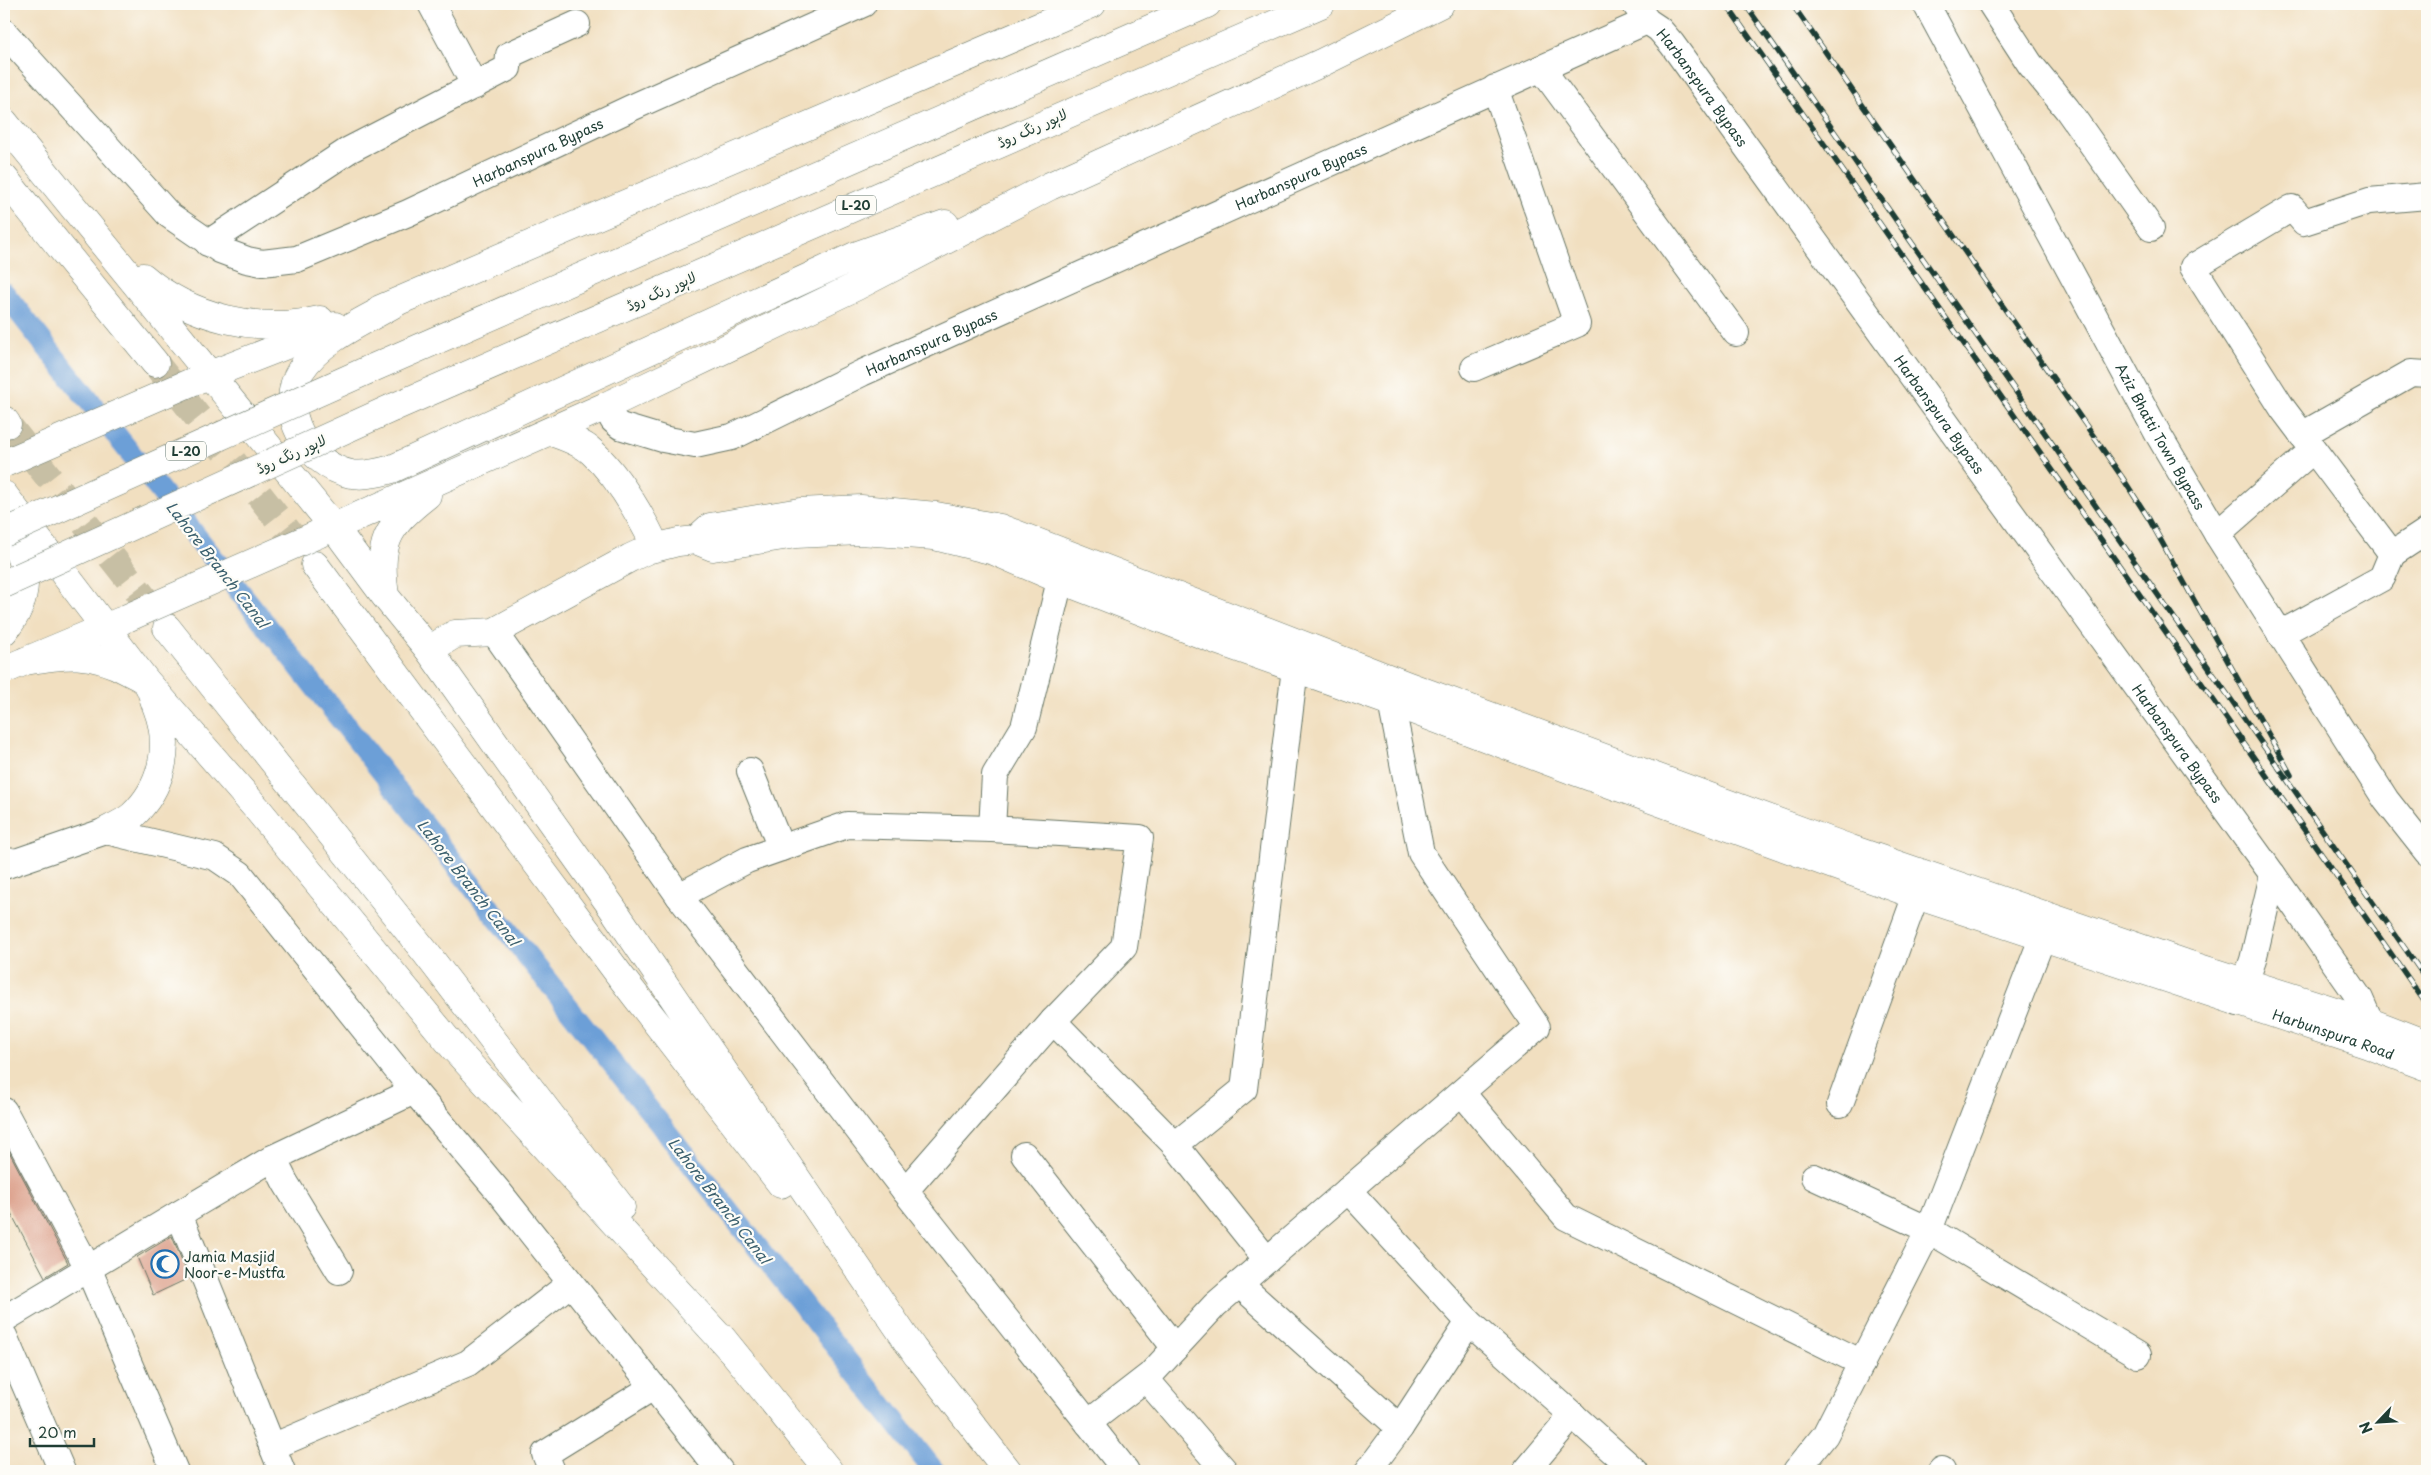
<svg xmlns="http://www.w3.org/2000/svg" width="2431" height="1475" viewBox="0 0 2431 1475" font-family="'Playpen Sans','Playpen Sans Arabic',sans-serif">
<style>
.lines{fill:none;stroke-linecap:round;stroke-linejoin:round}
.canal{stroke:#6c9fd7;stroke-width:22}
.building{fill:#dea591}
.highway-tunnel{stroke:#c7bfa4;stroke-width:28;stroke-dasharray:28 14;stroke-linecap:butt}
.minor-casing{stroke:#687665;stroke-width:28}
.major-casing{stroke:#687665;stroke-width:29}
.highway-casing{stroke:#687665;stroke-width:29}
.minor{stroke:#fff;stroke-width:26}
.major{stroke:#fff;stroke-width:28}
.highway{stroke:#fff;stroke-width:28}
.rail-casing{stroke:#1f3d34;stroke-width:5.5}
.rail{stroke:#fdfcf7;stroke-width:4;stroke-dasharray:11;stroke-linecap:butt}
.highway-bridge-casing{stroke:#687665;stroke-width:29;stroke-linecap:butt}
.highway-bridge{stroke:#fff;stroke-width:28}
.labels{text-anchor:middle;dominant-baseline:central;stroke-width:4.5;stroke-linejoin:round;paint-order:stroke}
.shield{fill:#fdfcf7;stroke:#62766e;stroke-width:1}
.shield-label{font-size:12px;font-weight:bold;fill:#1f3d34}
.street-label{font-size:14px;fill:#1f3d34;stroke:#fdfcf7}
.poi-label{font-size:14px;fill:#1f3d34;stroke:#fdfcf7;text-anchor:start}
.water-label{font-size:15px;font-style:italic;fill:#3a5f6d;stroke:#fdfcf7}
</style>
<rect width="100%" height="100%" fill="#fdfcf7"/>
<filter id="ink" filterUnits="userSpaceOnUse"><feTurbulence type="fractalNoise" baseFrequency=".02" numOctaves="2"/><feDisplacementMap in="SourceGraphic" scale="10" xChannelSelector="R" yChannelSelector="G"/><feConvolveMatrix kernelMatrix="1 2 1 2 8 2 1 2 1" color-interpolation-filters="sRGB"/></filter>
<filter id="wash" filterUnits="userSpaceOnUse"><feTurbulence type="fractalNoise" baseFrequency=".0096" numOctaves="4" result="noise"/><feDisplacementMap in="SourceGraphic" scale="20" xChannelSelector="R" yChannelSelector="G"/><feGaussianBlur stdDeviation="1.12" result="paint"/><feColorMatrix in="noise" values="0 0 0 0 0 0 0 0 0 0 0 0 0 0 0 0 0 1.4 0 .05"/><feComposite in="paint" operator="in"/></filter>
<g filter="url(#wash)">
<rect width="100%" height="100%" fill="#f1dfc0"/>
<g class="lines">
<path class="canal" d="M4,293L934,1471"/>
</g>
<g id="blocks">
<path class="building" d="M4,1142L68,1263L45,1277L4,1200Z
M172,1236L189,1278L153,1295L137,1257Z"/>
</g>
</g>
<g filter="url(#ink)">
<use href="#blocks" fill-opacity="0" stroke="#687665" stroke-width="1"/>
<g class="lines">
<path class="highway-tunnel" d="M155,363L312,562
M7,424L165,625"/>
<g class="minor-casing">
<g id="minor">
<path d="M431,4L475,86"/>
<path id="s1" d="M1635,4L1647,21L1659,29L1672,44L2273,875L2360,999L2370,1022L2367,1039"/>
<path id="s2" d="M1926,4L2158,434L2217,534L2386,800L2427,852"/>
<path d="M1991,4L2030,64L2067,109L2151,228"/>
<path id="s3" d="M4,32L169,215L220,250L247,260L262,263L297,259L408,213L631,108L863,4"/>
<path d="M1541,68L1736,333"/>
<path d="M2427,196L2369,201L2304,222L2292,208L2193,267L2283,409L2392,554L2427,531"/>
<path d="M208,243L349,150L508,68L509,55L577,24"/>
<path d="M1474,368L1577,324L1495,88"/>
<path id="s4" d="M606,406L613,420L620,426L663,439L695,445L732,437L862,373L1647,21"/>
<path d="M2302,435L2411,373L2427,374"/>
<path d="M2217,534L2313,450"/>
<path d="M1065,560L1024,727L995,775L992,829L1140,838L1124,947L1053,1021L1175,1145"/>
<path d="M494,632L679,896L905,1191L1126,1471"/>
<path d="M2280,634L2382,578L2392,554"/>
<path d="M750,771L781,848"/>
<path d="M4,866L106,831L215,857L240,874L414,1091L499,1192L720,1471"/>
<path d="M679,896L747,860L847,825L992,829"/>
<path d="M2238,1003L2253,960L2273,875"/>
<path d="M1462,1093L1566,1217L1862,1363"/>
<path d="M1840,1104L1916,895"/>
<path d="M4,1111L88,1268L175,1471"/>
<path d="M1024,1155L1175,1348"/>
<path d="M273,1158L285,1182L339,1271"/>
<path d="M1814,1177L1929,1230L2138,1355"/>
<path d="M1348,1190L1469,1322L1635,1471"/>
<path d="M905,1191L1053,1021"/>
<path d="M179,1214L273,1158L414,1091"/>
<path d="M1267,1260L1175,1145L1244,1089L1295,668L1294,647"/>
<path d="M1239,1284L1400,1428"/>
<path d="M4,1319L179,1214L282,1471"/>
<path d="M4,1336L62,1471"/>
<path d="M1146,1379L1225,1471"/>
<path d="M1088,1423L1150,1375L1215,1305L1537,1027L1421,853L1391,702L1384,684"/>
<path d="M272,1447L468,1363L571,1283"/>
<path d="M552,1471L545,1454L653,1387"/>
<path d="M1368,1471L1400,1428L1469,1322"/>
<path d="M1526,1471L1573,1415"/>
<path d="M1796,1471L1825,1435L1929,1230L2043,936"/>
<path d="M1941,1471L1942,1470"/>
</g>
</g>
<g class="major-casing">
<g id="major">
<path d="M551,432C565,437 581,442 592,452C618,476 641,516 656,547"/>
<path d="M696,540L710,527L800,512L861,509L936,516L1000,528L1406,685L1851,849L2184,963L2370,1022L2427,1044"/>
<path id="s5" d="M429,650L455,634L494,632L630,558L647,550L678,542L696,540L713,547L796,534L860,531L934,536L994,551L1061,580L1216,640L1405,707L1574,771L1916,895L2366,1044L2427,1067"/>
</g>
</g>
<g class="highway-casing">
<path id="highway" d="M4,122L333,526L385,596L429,650L611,906L917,1355
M4,178L155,363
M143,277C190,318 259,334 320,320
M397,302C365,321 322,338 301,370C276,410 307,465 351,474C365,476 378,473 392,469L855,256L945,224
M380,309L1092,4
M368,370L1207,4
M194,381L335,326
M392,408L1321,4
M4,420L7,424
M4,495L146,681L259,811L454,1048L734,1353
M4,534C34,560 28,603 4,631
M318,534L606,406L857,286L1050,186L1321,63L1440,4
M315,565L621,977L781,1184
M385,596C378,543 385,528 427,495
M167,628L426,953L621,1207
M25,661C66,654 90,650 128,671C133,674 141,677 145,681C151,686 154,701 157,708C172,747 162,788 132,816C125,822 114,827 106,831
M4,670L121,621
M4,863L12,862
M722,1338L829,1471
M906,1340L1008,1471"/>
</g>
<use href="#minor" class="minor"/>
<use href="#major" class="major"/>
<use href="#highway" class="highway"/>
<g class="rail-casing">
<path id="rail" d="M1726,4L2427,1005
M1745,4L2427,980
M1792,4L2122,477L2149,519L2291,775"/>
</g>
<use href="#rail" class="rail"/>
<g class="highway-bridge-casing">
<path id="highway-bridge" d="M5,463L194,381
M4,533L368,370
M4,584L392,408
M127,618L316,535"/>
</g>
<use href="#highway-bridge" class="highway-bridge"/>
</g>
</g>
<defs>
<g id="mosque-ring" transform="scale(1.4375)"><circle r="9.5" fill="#fdfcf7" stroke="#1f6fb2" stroke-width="1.5"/><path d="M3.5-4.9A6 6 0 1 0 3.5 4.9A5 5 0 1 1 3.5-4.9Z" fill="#1f6fb2"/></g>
</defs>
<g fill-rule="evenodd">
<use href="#mosque-ring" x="165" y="1264"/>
</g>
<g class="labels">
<g class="shield">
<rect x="836" y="195.5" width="40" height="19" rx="4"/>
<rect x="166" y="441.5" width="40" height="19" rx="4"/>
</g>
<g class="shield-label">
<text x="856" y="205">L-20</text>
<text x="186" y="451">L-20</text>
</g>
<g class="street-label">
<text stroke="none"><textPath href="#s1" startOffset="108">Harbanspura Bypass</textPath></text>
<text transform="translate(1032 128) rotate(-24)">لاہور رنگ روڈ</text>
<text stroke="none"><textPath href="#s3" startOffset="651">Harbanspura Bypass</textPath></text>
<text stroke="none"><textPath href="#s4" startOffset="766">Harbanspura Bypass</textPath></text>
<text transform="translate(661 291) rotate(-24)">لاہور رنگ روڈ</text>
<text stroke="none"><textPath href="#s4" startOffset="361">Harbanspura Bypass</textPath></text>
<text stroke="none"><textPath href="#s1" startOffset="512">Harbanspura Bypass</textPath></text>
<text stroke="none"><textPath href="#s2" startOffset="492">Aziz Bhatti Town Bypass</textPath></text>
<text transform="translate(291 454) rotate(-24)">لاہور رنگ روڈ</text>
<text stroke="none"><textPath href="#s1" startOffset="918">Harbanspura Bypass</textPath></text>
<text stroke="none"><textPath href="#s5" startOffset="2020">Harbunspura Road</textPath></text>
</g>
<g class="poi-label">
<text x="184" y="1256">Jamia Masjid<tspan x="184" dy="16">Noor-e-Mustfa</tspan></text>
</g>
<g class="water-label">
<text transform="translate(218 564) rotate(52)">Lahore Branch Canal</text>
<text transform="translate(469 882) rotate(52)">Lahore Branch Canal</text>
<text transform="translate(720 1200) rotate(52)">Lahore Branch Canal</text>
</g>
</g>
<rect width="2431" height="1475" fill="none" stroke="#fdfcf7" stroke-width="20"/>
<g transform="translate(2378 1422) rotate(245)" stroke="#fdfcf7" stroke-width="4" paint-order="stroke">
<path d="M0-4L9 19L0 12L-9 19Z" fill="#1f3d34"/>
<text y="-8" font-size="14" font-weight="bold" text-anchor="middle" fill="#1f3d34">N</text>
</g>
<path d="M30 1438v8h64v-8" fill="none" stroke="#1f3d34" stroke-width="2.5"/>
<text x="38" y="1438" font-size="15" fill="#1f3d34" stroke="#fdfcf7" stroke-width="4" paint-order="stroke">20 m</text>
</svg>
